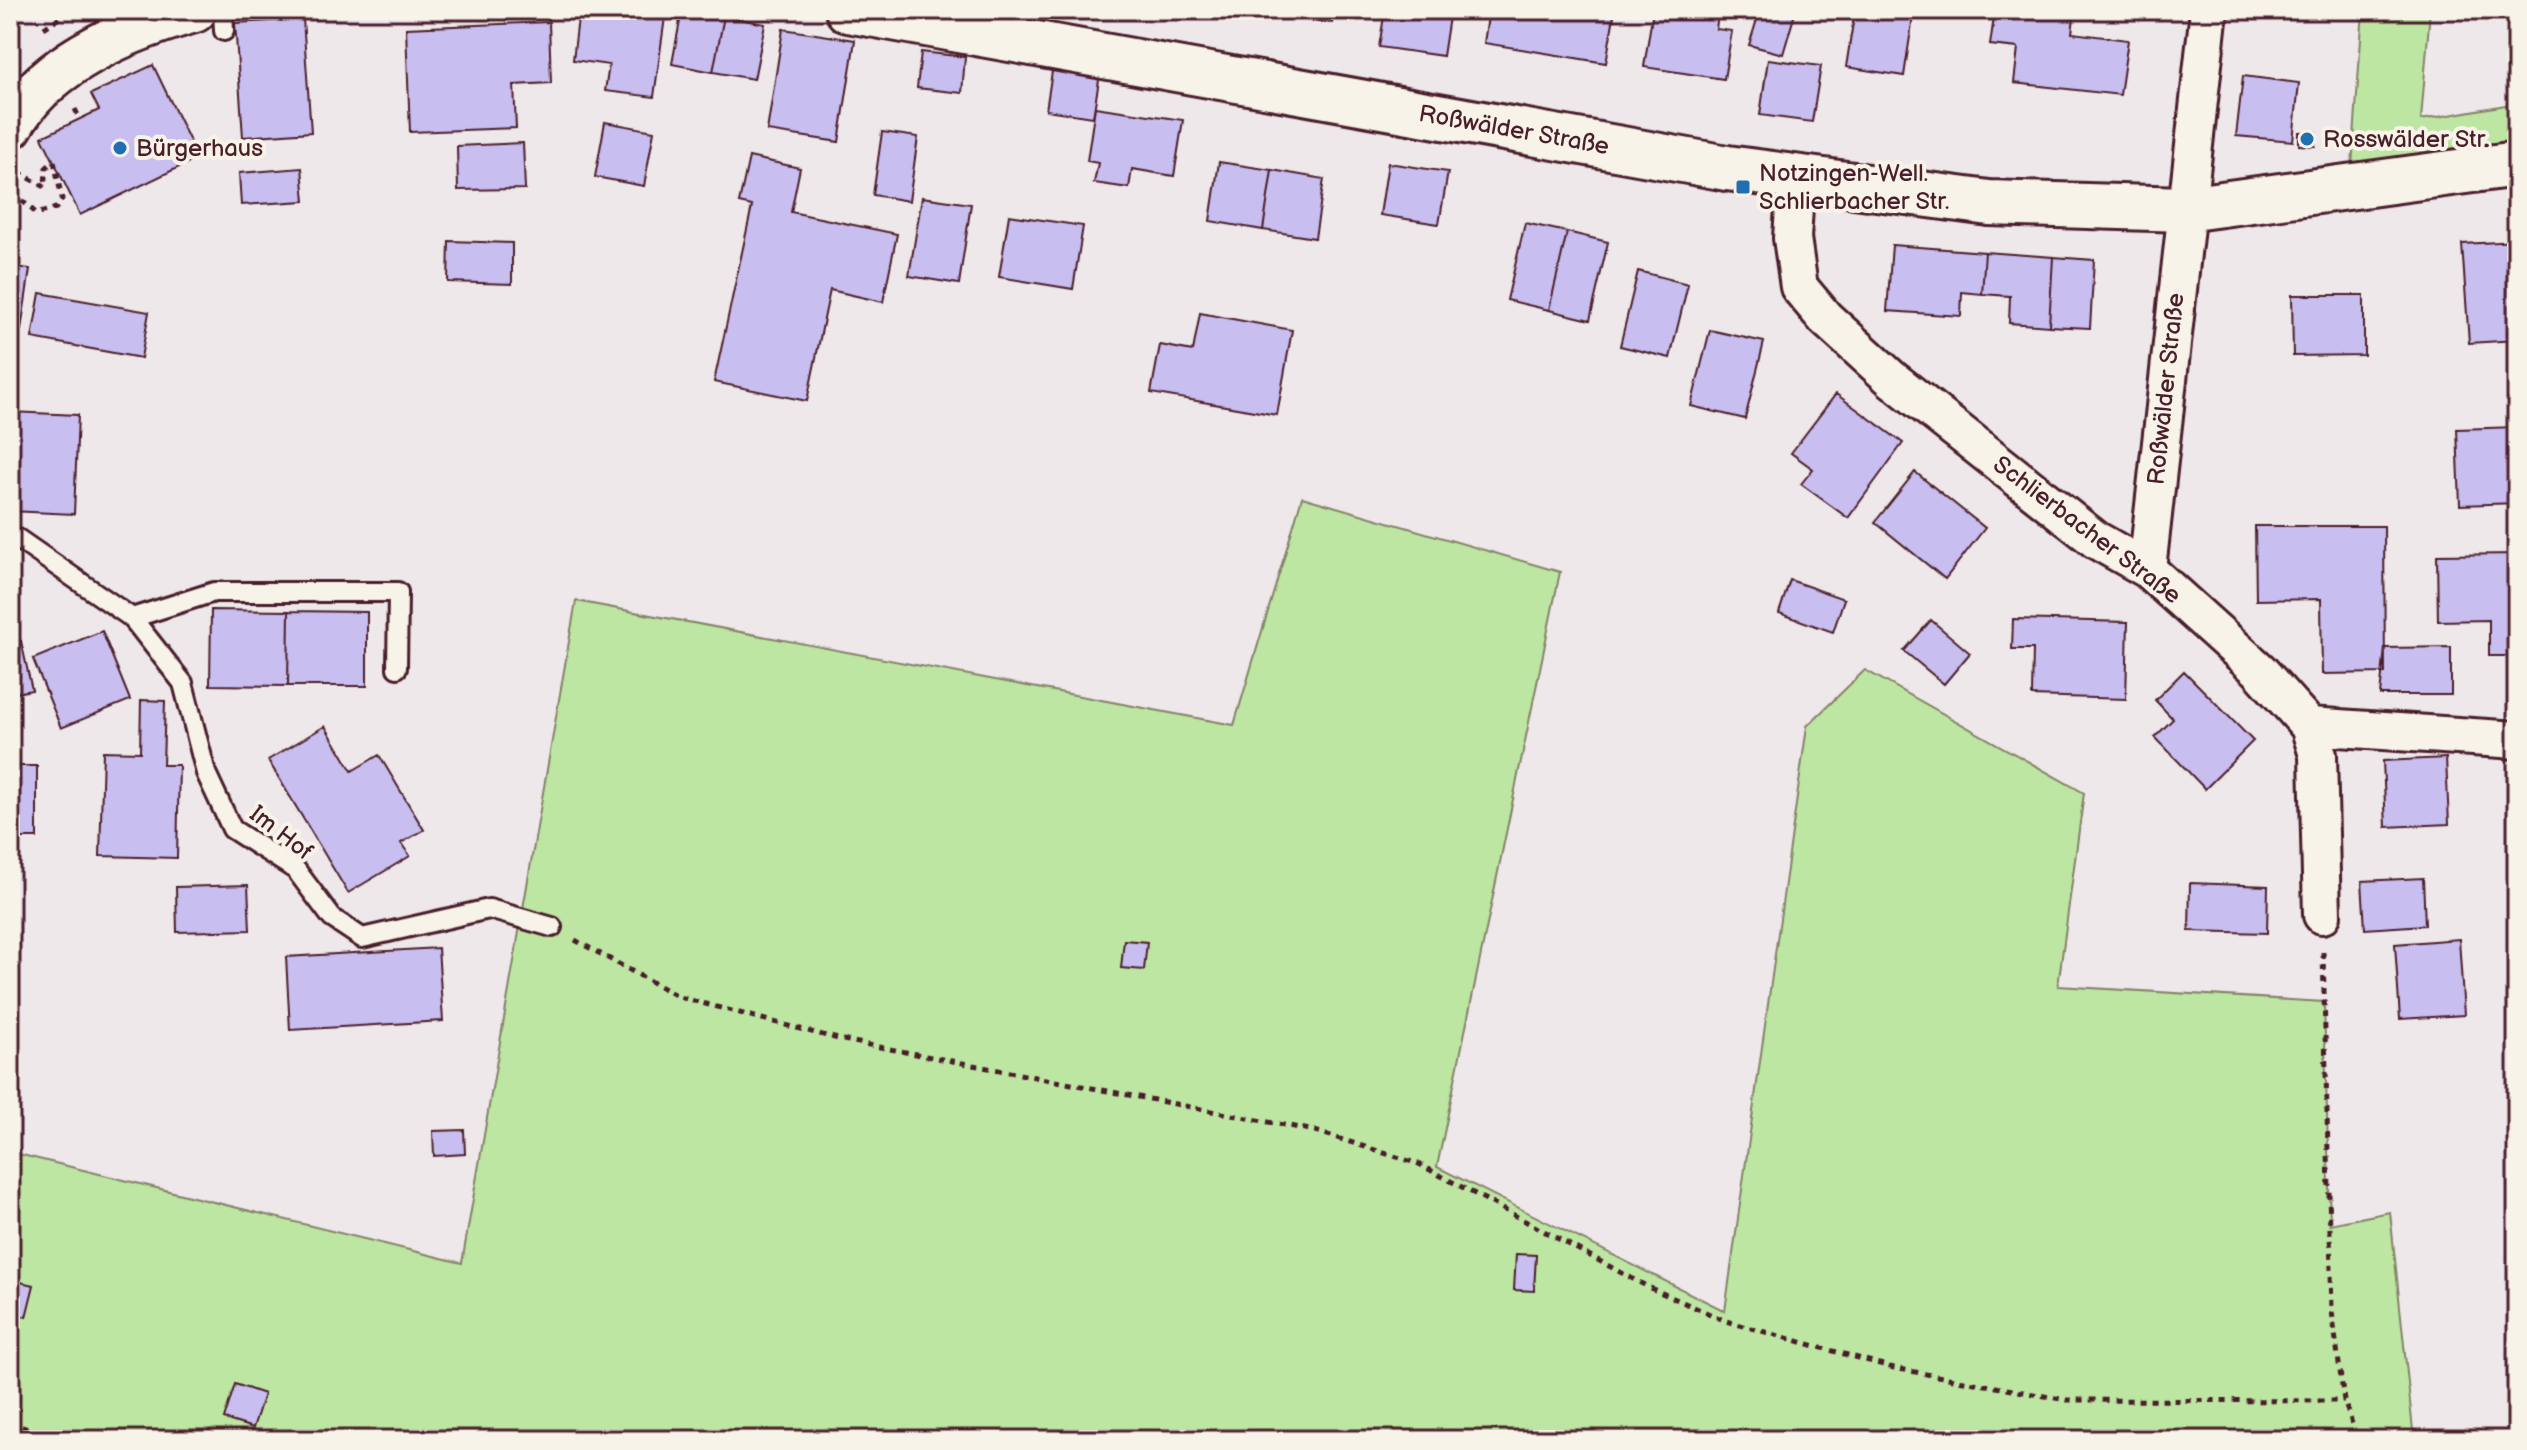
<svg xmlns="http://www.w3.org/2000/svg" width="2527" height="1450" viewBox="0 0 2527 1450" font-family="'Balsamiq Sans',sans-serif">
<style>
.green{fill:#bde6a3;stroke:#848267;stroke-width:2}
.building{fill:#c9bef0;stroke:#4a1f2b;stroke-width:2}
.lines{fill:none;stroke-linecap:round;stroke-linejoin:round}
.lane-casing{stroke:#4a1f2b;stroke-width:24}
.street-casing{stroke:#4a1f2b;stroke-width:42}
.secondary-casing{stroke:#4a1f2b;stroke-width:50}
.path{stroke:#4a1f2b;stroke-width:5;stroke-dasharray:6 6;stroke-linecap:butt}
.lane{stroke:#f7f3e8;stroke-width:18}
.street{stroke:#f7f3e8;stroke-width:36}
.secondary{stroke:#f7f3e8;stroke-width:44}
.poi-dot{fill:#1f6fb2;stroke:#f7f3e8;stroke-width:3}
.labels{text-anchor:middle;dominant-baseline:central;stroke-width:8;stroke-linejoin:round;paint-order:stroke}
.street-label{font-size:24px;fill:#4a1f2b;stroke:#f7f3e8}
.poi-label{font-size:24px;fill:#4a1f2b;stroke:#f7f3e8;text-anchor:start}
</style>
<rect width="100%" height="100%" fill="#eee8ea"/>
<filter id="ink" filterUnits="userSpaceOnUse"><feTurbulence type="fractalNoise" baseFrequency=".0125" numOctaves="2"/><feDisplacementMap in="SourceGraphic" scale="16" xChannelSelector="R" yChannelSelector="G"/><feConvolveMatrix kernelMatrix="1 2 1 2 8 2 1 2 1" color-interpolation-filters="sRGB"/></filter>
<g filter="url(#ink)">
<path class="green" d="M2363,10H2430L2421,120L2517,103V148L2352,166Z
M1302,497L1560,572L1437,1167L1725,1311L1807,726L1865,670L2084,793L2058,986L2324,1002L2330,1224L2390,1212L2414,1440H10V1152L462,1263L576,601L1234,725Z"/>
<path class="building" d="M579,10H666L654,97L605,91L609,65L573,60Z
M682,10L724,16L713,72L672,64Z
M1182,10H1230V17Z
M1267,10H1333L1332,23L1266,16Z
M1385,10L1449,17L1443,56L1379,47Z
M1404,10H1450L1449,17Z
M1489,10H1615L1606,63L1484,43Z
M1653,10L1718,14L1716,29L1732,31L1724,79L1644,67Z
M1760,10H1796L1783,54L1749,45Z
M1855,10H1914L1904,76L1846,67Z
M1995,10H2075L2072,33L2128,40L2120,95L2014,83L2018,48L1990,45Z
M724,16L765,24L754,79L713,72Z
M303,19L311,132L243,137L235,23Z
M549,22L551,83L514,85L516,128L410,132L406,28Z
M783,29L855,40L839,142L767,131Z
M921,52L965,57L962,93L917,88Z
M1768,59L1821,66L1812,122L1760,115Z
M153,65L198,158L80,215L42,137L99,110L91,94Z
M1053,65L1100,74L1093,117L1046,110Z
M2243,76L2299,83L2293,141L2236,136Z
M1095,107L1183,120L1174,176L1132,169L1129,188L1094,183L1098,163L1087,161Z
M605,122L654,131L644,186L595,177Z
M882,132L918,137L909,201L873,195Z
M2299,132H2316L2315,146L2299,145Z
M523,143L525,189L458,190L457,146Z
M749,157L800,168L791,212L897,234L883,302L830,290L807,401L714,382L752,206L739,203Z
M1219,162L1272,170L1263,230L1210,221Z
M1388,163L1448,172L1439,224L1380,215Z
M302,168L305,201L241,205L239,173Z
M1272,170L1324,179L1315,238L1263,230Z
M922,197L971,204L959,284L909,276Z
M1009,215L1083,226L1073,289L999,277Z
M1525,223L1567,232L1549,310L1507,300Z
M1567,232L1608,242L1590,320L1549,310Z
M449,241L512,243V284L448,282Z
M2517,241V340L2469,343L2462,244Z
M1892,245L1985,252L1982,294L1962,292L1961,316L1887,311Z
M1985,252L2053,257L2049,326L2009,323L2010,296L1982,294Z
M2053,257L2094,260L2090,328L2049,326Z
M10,266L30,269L21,330L10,328Z
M1638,271L1688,284L1670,358L1620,346Z
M40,293L149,312L141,358L32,338Z
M2292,295H2364V355L2293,356Z
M1200,313L1292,330L1277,415L1151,393L1160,345L1193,351Z
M1710,330L1764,342L1745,419L1691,406Z
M1836,394L1903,443L1848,518L1801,484L1813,469L1791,453Z
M10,412L78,415L74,514L10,511Z
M2517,427V503L2460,505L2457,429Z
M1915,472L1985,528L1945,579L1875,522Z
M2255,526H2384L2385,673L2322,674L2321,599L2256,600Z
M2517,554V656H2489V620L2438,621L2437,555Z
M1790,580L1844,599L1833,632L1779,613Z
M211,610L289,611L288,686L210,685Z
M289,611L367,612V686H288Z
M2013,619L2128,622L2126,699L2032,696L2033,649H2012Z
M1931,620L1970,653L1944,684L1904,651Z
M102,631L130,700L61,728L33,659Z
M21,641L32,690L10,694V643Z
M2451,647V695H2380L2385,648Z
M2184,671L2253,741L2205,789L2155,737L2173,719L2155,700Z
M141,700L165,701L163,765H179L177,858L100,856L103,751L140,752Z
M325,726L352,771L379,755L424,830L401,843L410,856L348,893L268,760Z
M2446,758L2449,824L2386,827L2383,761Z
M10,766H37V838H10Z
M2423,878L2425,925L2365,929L2362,881Z
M2190,883L2268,886L2267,933L2189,931Z
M248,885L250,930L177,932L176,887Z
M2459,939L2464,1015L2400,1019L2395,944Z
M1124,940L1147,942L1144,970L1121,968Z
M438,948L443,1021L290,1030L286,957Z
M464,1130L465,1154L434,1156L433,1131Z
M1516,1254L1536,1255L1534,1291L1514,1290Z
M15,1281L34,1285L26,1317L10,1312Z
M235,1384L264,1394L253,1428L224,1419Z"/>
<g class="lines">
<g class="lane-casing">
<path id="lane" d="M223,10L224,31
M10,538L18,539L132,618L183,683L206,773L232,829L296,870L332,918L362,938L489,909L552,927
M132,618L214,592H398L397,668"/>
</g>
<g class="street-casing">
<path id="street" d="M1796,178L1792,238L1799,287L1825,318L1892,379L2096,540L2147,569L2259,670L2309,726L2318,755L2322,915
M2147,569L2209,10
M2309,726L2517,740"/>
</g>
<g class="secondary-casing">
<path id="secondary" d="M848,10L1727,168L1989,203L2185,209L2517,164
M10,126C45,63 127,29 194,10"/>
</g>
<path class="path" d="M44,28L62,16
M75,109L80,119
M54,161L62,199L56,208L37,214L20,199L12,168L45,187L46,168Z
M575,940L679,997L838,1039L1315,1131L1419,1164L1648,1287L1726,1321L1894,1368L2066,1400L2344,1401
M2323,952L2332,1311L2344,1401L2358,1440
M10,1424L74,1440"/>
<use href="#lane" class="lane"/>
<use href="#street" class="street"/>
<use href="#secondary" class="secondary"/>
</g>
</g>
<g class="poi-dot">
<circle cx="2307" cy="139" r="8"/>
<circle cx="120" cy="148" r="8"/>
<rect x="1735" y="179" width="16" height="16" rx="4"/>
</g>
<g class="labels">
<g class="street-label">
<text transform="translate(1514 130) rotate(10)">Roßwälder Straße</text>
<text transform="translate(2166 389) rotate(-84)">Roßwälder Straße</text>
<text transform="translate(2087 530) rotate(37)">Schlierbacher Straße</text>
<text transform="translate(281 833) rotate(38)">Im Hof</text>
</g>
<g class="poi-label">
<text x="2323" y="139">Rosswälder Str.</text>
<text x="136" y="148">Bürgerhaus</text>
<text x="1759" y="173">Notzingen-Well.<tspan x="1759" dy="28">Schlierbacher Str.</tspan></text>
</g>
</g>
<rect width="2527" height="1450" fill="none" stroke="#f7f3e8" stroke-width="40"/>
<rect x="20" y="20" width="2487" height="1410" fill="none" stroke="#4a1f2b" stroke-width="3" filter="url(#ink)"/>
</svg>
